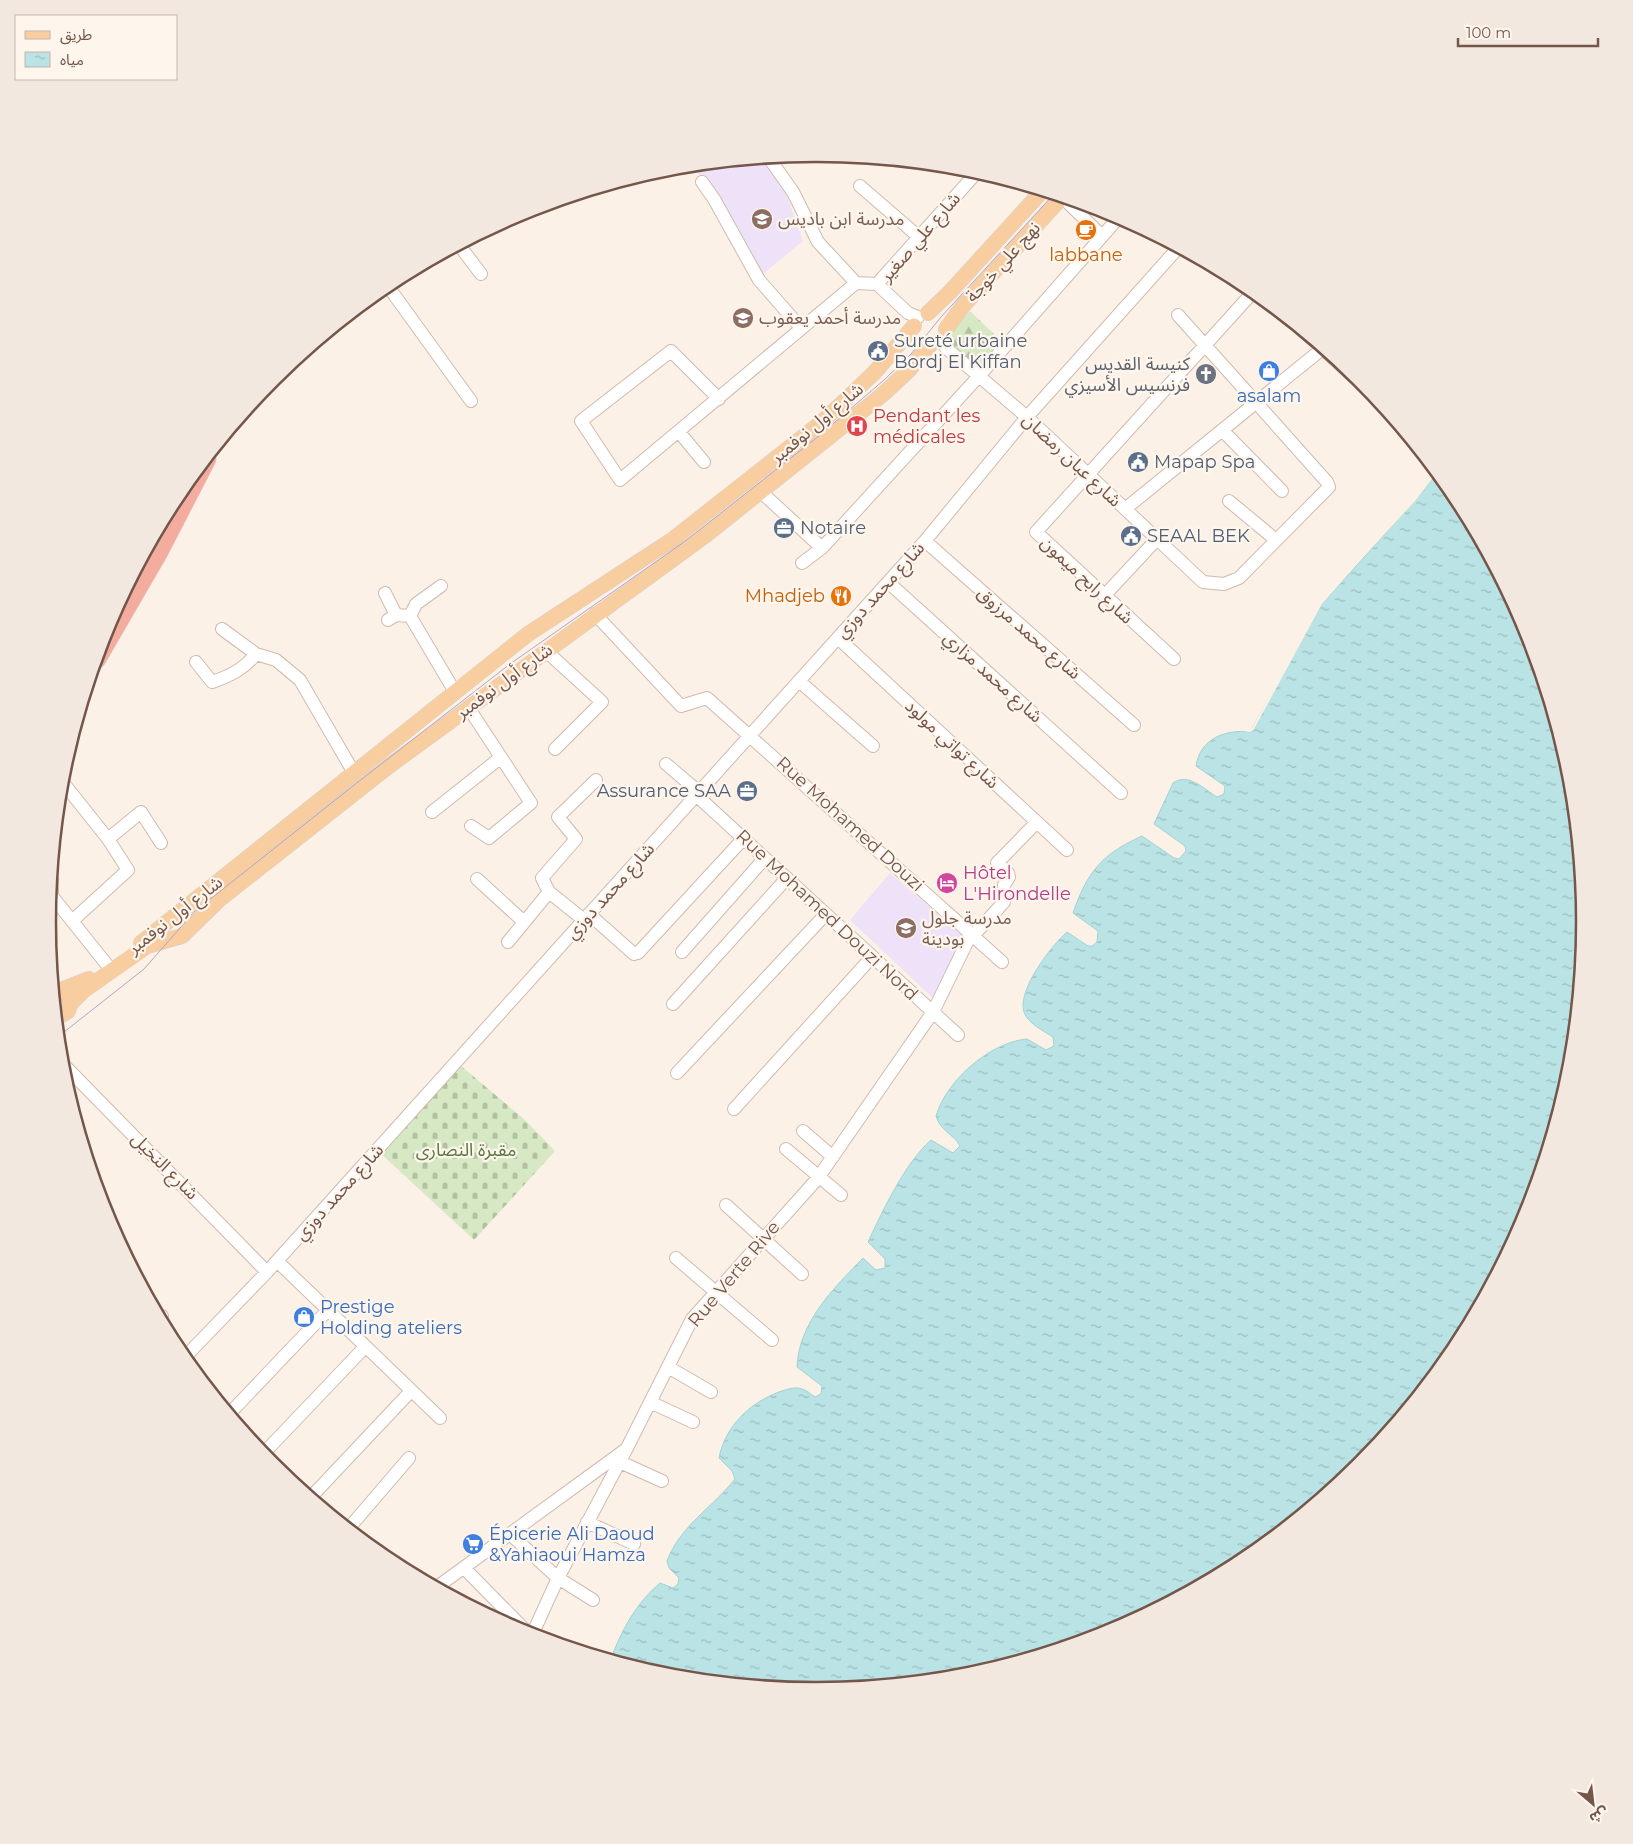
<svg xmlns="http://www.w3.org/2000/svg" width="1633" height="1844" viewBox="0 0 1633 1844" font-family="Montserrat,'Noto Sans Arabic',sans-serif">
<style>
.education{fill:#eee2f8}
.forest{fill:url(#forest-firs)}
.cemetery{fill:url(#cemetery-stones)}
.water{fill:url(#water-ripples);stroke:#a1d3d6}
.pier{fill:#fcf1e6}
.lines{fill:none;stroke-linecap:round;stroke-linejoin:round}
.minor-casing{stroke:#cfbaaf;stroke-width:14}
.major-casing{stroke:#d8d0cd;stroke-width:16}
.highway-casing{stroke:#d8d0cd;stroke-width:19}
.minor{stroke:#fff;stroke-width:12}
.major{stroke:#f8cea0;stroke-width:15}
.highway{stroke:#f4ac9e;stroke-width:18}
.tram{stroke:#b3a4c5;stroke-width:1}
.labels{text-anchor:middle;dominant-baseline:central;stroke-width:4.5;stroke-linejoin:round;paint-order:stroke}
.education-label{font-size:18px;fill:#785e54;stroke:#fef5ec;text-anchor:start}
.street-label{font-size:18px;fill:#74564b;stroke:#fef5ec}
.food-label{font-size:18px;fill:#c56008;stroke:#fef5ec}
.service-label{font-size:18px;fill:#4e5e75;stroke:#fef5ec;text-anchor:start}
.worship-label{font-size:18px;fill:#5b616d;stroke:#fef5ec;text-anchor:end}
.shop-label{font-size:18px;fill:#366cbe;stroke:#fef5ec;text-anchor:start}
.health-label{font-size:18px;fill:#be3a42;stroke:#fef5ec;text-anchor:start}
.hotel-label{font-size:18px;fill:#b23c85;stroke:#fef5ec;text-anchor:start}
.park-label{font-size:18px;fill:#597943;stroke:#fef5ec}
.rim{fill:none;stroke:#74564b;stroke-width:2.5}
</style>
<defs>
<pattern id="forest-firs" width="22" height="20" patternUnits="userSpaceOnUse" patternTransform="scale(1.25)"><rect width="22" height="20" fill="#d7e9c4"/><path d="M5 1l3.5 6h-7zM16 11l3.5 6h-7z" fill="#b3c0a1"/></pattern>
<pattern id="cemetery-stones" width="16" height="16" patternUnits="userSpaceOnUse" patternTransform="scale(1.25)"><rect width="16" height="16" fill="#d7e9c4"/><path d="M2 7V4a2 2 0 0 1 4 0v3zM10 15v-3a2 2 0 0 1 4 0v3z" fill="#b3c0a1"/></pattern>
<pattern id="water-ripples" width="26" height="14" patternUnits="userSpaceOnUse" patternTransform="scale(1.25)"><rect width="26" height="14" fill="#bae3e5"/><path d="M2 4q2-2 4 0t4 0M15 11q2-2 4 0t4 0" fill="none" stroke="#9cbbbc"/></pattern>
</defs>
<rect width="100%" height="100%" fill="#fcf1e6"/>
<path class="education" d="M762,158L785,191L803,241L763,274L716,196L692,165Z
M890,873L964,937L933,998L850,920Z"/>
<path class="forest" d="M970,311L994,334L987,343L995,350L979,369L951,344L954,339L949,333Z"/>
<path class="cemetery" d="M461,1066L525,1120L555,1151L474,1240L379,1152Z"/>
<path class="water" d="M1437,472L1456,495L1527,628L1571,772L1585,922L1571,1072L1527,1217L1456,1349L1360,1466L1243,1562L1111,1633L966,1676L816,1691L666,1676L611,1659C621,1631 636,1603 660,1583L673,1588L678,1584L679,1578L669,1568L667,1561C680,1526 713,1507 735,1479L732,1471L719,1458C725,1427 749,1403 779,1392C786,1390 794,1386 802,1389C806,1390 811,1394 815,1397L821,1394L822,1386L797,1367C799,1322 833,1289 863,1258L876,1270L885,1268V1259L868,1242C883,1210 905,1163 931,1140L953,1153L960,1146C954,1134 940,1131 936,1116C946,1081 990,1042 1027,1039L1046,1050L1054,1046L1053,1037C1044,1031 1027,1023 1024,1012C1017,990 1051,946 1067,932L1088,946H1092L1097,942L1098,931L1073,913C1087,872 1102,854 1142,836L1174,858L1179,859L1186,851L1185,846L1154,824L1173,783C1188,772 1204,789 1217,797L1224,794L1225,786L1196,766C1200,739 1225,729 1250,732L1322,604L1425,489Z"/>
<path class="pier" d="M1436,470V474L1415,501L1357,564L1322,604L1254,729L1250,732L1243,731L1241,728H1252L1320,603L1355,562L1413,500Z"/>
<g class="lines">
<g class="minor-casing">
<path id="minor" d="M769,158L793,192L818,242L856,283L877,284
M702,182L714,199L759,280L801,328
M860,186L919,237
M1062,197L1102,236
M459,245L481,274
M387,285L471,401
M918,317L908,313L877,284L978,171
M1301,329L1376,397
M942,339L946,348L1027,417L1203,582L1224,584L1239,578L1329,487L1327,482L1178,315
M979,376L1120,216
M719,399L671,351L581,421L620,480L856,283
M1222,430L1282,491
M679,432L704,462
M760,491L822,548
M1229,501L1276,540
M1125,509L1322,349
M925,541L1134,725
M802,563L822,548L979,376
M888,582L1121,793
M385,593L396,615
M1104,596L1158,538
M595,614L681,706L707,698L971,934
M410,616L416,604L441,586
M388,620L396,615L410,616L455,692
M222,629L256,654L276,660L300,680L354,773
M838,638L1067,850
M546,651L602,702L555,749
M1174,659L1036,532L1254,291
M196,662L212,682C230,676 244,669 256,654
M799,681L873,746
M468,707L531,803L489,838L471,826
M666,764L699,792
M61,780L108,839L128,870L72,921
M696,795L958,1035
M432,812L500,758
M108,839L141,812L161,843
M477,879L524,922
M52,880V896L108,966
M589,914L634,954L638,953L744,838
M584,920L549,892L542,878L576,839L558,817L596,780
M971,934L973,936L1004,902V885L1009,877L1008,873L997,863L1037,822
M973,936L1002,962
M508,942L549,892
M682,952L765,858
M673,1004L787,878
M61,1062L267,1272
M677,1073L826,914
M734,1109L872,957
M803,1131L833,1157
M786,1149L841,1195
M726,1205L802,1274
M676,1258L772,1340
M277,1261L440,1418
M160,1318L162,1316
M184,1358L267,1272L925,541L1027,417L1178,248
M668,1367L711,1392
M650,1402L693,1422
M230,1413L329,1309
M263,1454L365,1347
M620,1462L662,1481
M311,1497L411,1391
M587,1522L634,1544
M349,1528L409,1458
M510,1534L558,1578L593,1600
M464,1568L530,1635
M437,1587L625,1450
M532,1635L558,1578L627,1448L692,1319L818,1178L933,1012L971,934"/>
</g>
<g class="major-casing">
<path id="major" d="M928,313L950,292L1042,191
M946,329L962,307L1062,197
M141,943L528,634L672,540L822,422L874,373L914,326
M61,990L89,979
M71,1003L83,991L147,946L182,936L220,899L389,766L706,535L882,395L908,371L930,345
M57,1018L68,1011L71,1003L67,994"/>
</g>
<g class="highway-casing">
<path id="highway" d="M97,659L159,552L207,459"/>
</g>
<use href="#minor" class="minor"/>
<use href="#major" class="major"/>
<use href="#highway" class="highway"/>
<path class="tram" d="M59,1036L144,969L194,912L358,782L510,664L684,542L820,435L884,380L911,354L941,317L1054,194"/>
</g>
<defs>
<g id="school-disc" transform="scale(1.125)"><circle r="9.5" fill="#8d6e63" stroke="#fef5ec"/><path d="M0-5L7-2L0 1L-7-2ZM-4 1L0 2.5L4 1V4Q0 6-4 4Z" fill="#fff"/></g>
<g id="cafe-disc" transform="scale(1.125)"><circle r="9.5" fill="#e8710a" stroke="#fef5ec"/><path d="M-5.5-4.5H6V0H3Q3 3.5 0 3.5H-2.5Q-5.5 3.5-5.5 0ZM3-3.2v2h1.7v-2ZM-6 4.5H4V6H-6Z" fill="#fff"/></g>
<g id="civic-disc" transform="scale(1.125)"><circle r="9.5" fill="#5c6f8a" stroke="#fef5ec"/><path d="M-.6-6.5H3V-4.5H.6V-3L4-1V1h2V6H-6V1h2V-1L-.6-3ZM-1.2 2.5V6h2.4V2.5Z" fill="#fff"/></g>
<g id="shop-disc" transform="scale(1.125)"><circle r="9.5" fill="#3f7fe0" stroke="#fef5ec"/><path d="M-5-2.5h2.3a2.7 3.5 0 0 1 5.4 0H5L5.5 6h-11ZM-1.5-2.5h3a1.5 2.3 0 0 0-3 0Z" fill="#fff"/></g>
<g id="church-disc" transform="scale(1.125)"><circle r="9.5" fill="#6b7280" stroke="#fef5ec"/><path d="M-1.2-6h2.4v3.5h3.3v2.4h-3.3V6h-2.4V-.1h-3.3v-2.4h3.3Z" fill="#fff"/></g>
<g id="hospital-disc" transform="scale(1.125)"><circle r="9.5" fill="#e0444e" stroke="#fef5ec"/><path d="M-5-5h3v3.5h4V-5h3V5h-3V1.5h-4V5h-3Z" fill="#fff"/></g>
<g id="office-disc" transform="scale(1.125)"><circle r="9.5" fill="#5c6f8a" stroke="#fef5ec"/><path d="M-6-3h4V-5.5h4V-3h4V5H-6ZM-1-4.5V-3h2v-1.5ZM-6 0V1H6V0Z" fill="#fff"/></g>
<g id="restaurant-disc" transform="scale(1.125)"><circle r="9.5" fill="#e8710a" stroke="#fef5ec"/><path d="M-5-6h1v4h1v-4h1v4h1v-4h1v5L-1.5 .5V6h-2V.5L-5-1ZM5-6V6H3V1.5H1.5Q1.5-4 5-6Z" fill="#fff"/></g>
<g id="hotel-disc" transform="scale(1.125)"><circle r="9.5" fill="#d1479c" stroke="#fef5ec"/><path d="M-6-4.5h1.5V1H6V5H4.5V3h-9V5H-6ZM-4 0a1.8 1.8 0 1 1 3.6 0ZM.5 0V-2.5h3Q6-2.5 6 0Z" fill="#fff"/></g>
<g id="supermarket-disc" transform="scale(1.125)"><circle r="9.5" fill="#3f7fe0" stroke="#fef5ec"/><path d="M-6-5.5h2.5l.6 2H6L4.5 2H-2.5L-4.4-4H-6ZM-1.5 3.2a1.3 1.3 0 1 0 .1 0ZM3 3.2a1.3 1.3 0 1 0 .1 0Z" fill="#fff"/></g>
</defs>
<g fill-rule="evenodd">
<use href="#school-disc" x="762" y="219"/>
<use href="#cafe-disc" x="1086" y="230"/>
<use href="#school-disc" x="743" y="318"/>
<use href="#civic-disc" x="878" y="351"/>
<use href="#shop-disc" x="1269" y="371"/>
<use href="#church-disc" x="1206" y="374"/>
<use href="#hospital-disc" x="857" y="426"/>
<use href="#civic-disc" x="1138" y="462"/>
<use href="#office-disc" x="784" y="528"/>
<use href="#civic-disc" x="1131" y="536"/>
<use href="#restaurant-disc" x="841" y="596"/>
<use href="#office-disc" x="747" y="791"/>
<use href="#hotel-disc" x="947" y="883"/>
<use href="#school-disc" x="906" y="928"/>
<use href="#shop-disc" x="304" y="1317"/>
<use href="#supermarket-disc" x="473" y="1544"/>
</g>
<g class="labels">
<g class="education-label">
<text x="778" y="219">مدرسة ابن باديس</text>
<text x="759" y="318">مدرسة أحمد يعقوب</text>
<text x="922" y="918">مدرسة جلول<tspan x="922" dy="21">بودينة</tspan></text>
</g>
<g class="street-label">
<text transform="translate(920 237) rotate(-49)">شارع علي صغير</text>
<text transform="translate(1003 262) rotate(-48)">نهج علي خوجة</text>
<text transform="translate(817 423) rotate(-40)">شارع أول نوفمبر</text>
<text transform="translate(1072 460) rotate(43)">شارع عبان رمضان</text>
<text transform="translate(1087 580) rotate(43)">شارع رابح ميمون</text>
<text transform="translate(880 590) rotate(-48)">شارع محمد دوزي</text>
<text transform="translate(1029 633) rotate(41)">شارع محمد مرزوق</text>
<text transform="translate(993 677) rotate(42)">شارع محمد مزاري</text>
<text transform="translate(504 681) rotate(-36)">شارع أول نوفمبر</text>
<text transform="translate(952 744) rotate(43)">شارع تواتي مولود</text>
<text transform="translate(850 824) rotate(42)">Rue Mohamed Douzi</text>
<text transform="translate(610 891) rotate(-48)">شارع محمد دوزي</text>
<text transform="translate(175 915) rotate(-38)">شارع أول نوفمبر</text>
<text transform="translate(827 915) rotate(43)">Rue Mohamed Douzi Nord</text>
<text transform="translate(165 1166) rotate(45)">شارع النخيل</text>
<text transform="translate(339 1192) rotate(-48)">شارع محمد دوزي</text>
<text transform="translate(734 1274) rotate(-50)">Rue Verte Rive</text>
</g>
<g class="food-label">
<text x="1086" y="255">labbane</text>
<text x="825" y="596" text-anchor="end">Mhadjeb</text>
</g>
<g class="service-label">
<text x="894" y="341">Sureté urbaine<tspan x="894" dy="21">Bordj El Kiffan</tspan></text>
<text x="1154" y="462">Mapap Spa</text>
<text x="800" y="528">Notaire</text>
<text x="1147" y="536">SEAAL BEK</text>
<text x="731" y="791" text-anchor="end">Assurance SAA</text>
</g>
<g class="worship-label">
<text x="1190" y="364">كنيسة القديس<tspan x="1190" dy="21">فرنسيس الأسيزي</tspan></text>
</g>
<g class="shop-label">
<text x="1269" y="396" text-anchor="middle">asalam</text>
<text x="320" y="1307">Prestige<tspan x="320" dy="21">Holding ateliers</tspan></text>
<text x="489" y="1534">Épicerie Ali Daoud<tspan x="489" dy="21">&amp;Yahiaoui Hamza</tspan></text>
</g>
<g class="health-label">
<text x="873" y="416">Pendant les<tspan x="873" dy="21">médicales</tspan></text>
</g>
<g class="hotel-label">
<text x="963" y="873">Hôtel<tspan x="963" dy="21">L'Hirondelle</tspan></text>
</g>
<g class="park-label">
<text x="466" y="1150">مقبرة النصارى</text>
</g>
</g>
<path d="M0 0H1633V1844H0ZM56 922a760 760 0 1 1 1520 0a760 760 0 1 1-1520 0Z" fill="#f3e8df" fill-rule="evenodd"/>
<path class="rim" d="M56 922a760 760 0 1 1 1520 0a760 760 0 1 1-1520 0Z"/>
<rect x="15" y="15" width="162" height="65" fill="#fef5ec" stroke="#c7b5ac"/>
<rect x="25" y="31" width="25" height="8" fill="#f8cea0" stroke="#c7b5ac"/>
<text x="60" y="40" font-size="15" fill="#74564b">طريق</text>
<rect x="25" y="52" width="25" height="15" fill="url(#water-ripples)" stroke="#c7b5ac"/>
<text x="60" y="65" font-size="15" fill="#74564b">مياه</text>
<g transform="translate(1593 1804) rotate(152)" stroke="#fef5ec" stroke-width="4" paint-order="stroke">
<path d="M0-4L9 19L0 12L-9 19Z" fill="#74564b"/>
<text y="-8" font-size="14" font-weight="bold" text-anchor="middle" fill="#74564b">ش</text>
</g>
<path d="M1458 38v8h140v-8" fill="none" stroke="#74564b" stroke-width="2.5"/>
<text x="1466" y="38" font-size="15" fill="#74564b" stroke="#fef5ec" stroke-width="4" paint-order="stroke">100 m</text>
</svg>
